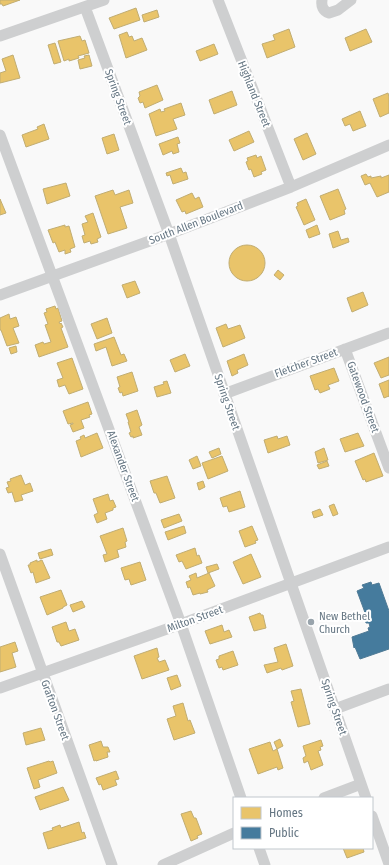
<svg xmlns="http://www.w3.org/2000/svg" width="389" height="865" viewBox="0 0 389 865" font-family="'Fira Sans Condensed',sans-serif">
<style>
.homes{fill:#e9c46a;stroke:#c1ad72}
.public{fill:#457b9d;stroke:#4f7a95}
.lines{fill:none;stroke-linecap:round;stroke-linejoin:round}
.minor{stroke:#cecfd0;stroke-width:11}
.poi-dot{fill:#99a4ac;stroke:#fff;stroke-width:1.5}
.labels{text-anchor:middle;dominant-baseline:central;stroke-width:4;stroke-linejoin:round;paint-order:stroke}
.street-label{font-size:11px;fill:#657683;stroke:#fff}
.poi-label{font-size:11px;fill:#657683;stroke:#fff;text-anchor:start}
</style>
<rect width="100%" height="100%" fill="#f9f9f9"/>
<path class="homes" d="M0,0H20L3,6L2,4H0Z
M136,8L140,20L114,29L109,18Z
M157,10L159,17L144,22L142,15Z
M289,29L295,47L267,58L262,44L275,40L273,35Z
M366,29L372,42L350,51L345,38Z
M127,32L129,37L132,36L134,41L142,38L147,50L126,58L119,35Z
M80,36L82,41L85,40L89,53L78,56L79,58L69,61V59L64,61L58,41Z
M55,43L61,62L54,64L48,45Z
M214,44L218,54L200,61L196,51Z
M13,55L20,78L0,83V73L6,71L2,59Z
M89,55L92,66L80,69L78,60L85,58L84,56Z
M157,85L163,100L145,108L143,102L140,103L138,98L140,96L139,92Z
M232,91L237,105L214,114L209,100Z
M388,93L389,97V113L380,117L373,99Z
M181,103L185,115L173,119L177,129L156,136L149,114L160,109L161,112L165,111L164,109Z
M360,111L366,126L353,131L350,124L345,126L342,119Z
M44,124L49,139L26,147L22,135L38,129L37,127Z
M249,131L254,142L234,151L229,140Z
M307,133L316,154L303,160L294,139Z
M114,134L119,150L107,154L102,138Z
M178,137L180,143L177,144L179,152L173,154L172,151L163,155L159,144Z
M256,155L257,158L261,156L266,170L261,172L262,174L254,177L251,169L249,170L246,162L248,161L247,158Z
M181,168L183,173L186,172L188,179L173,184L170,175L167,176L166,173Z
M366,174L368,177L371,176V178L381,176V178L389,175V192L377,197L370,183L365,185L361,176Z
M66,183L70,196L47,204L43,189Z
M338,189L346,209L344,210L345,214L330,220L320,196Z
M113,190L115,195L129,190L133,203L120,207L127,228L108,234L95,196Z
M192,193L195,199L199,197L203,207L186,214L185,211L182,212L176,200Z
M0,199L6,213L0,215Z
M306,199L315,220L304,225L296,207L298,206L297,203Z
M93,213L101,237L97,239L98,242L91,244L90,241L84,243L82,236L85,235L82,224L88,222L85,216Z
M65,225V227L69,226L75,247L70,249L71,252L65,254V250L59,252L55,242L53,243L48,230Z
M317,225L320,234L309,238L306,230Z
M338,231L341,240L348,238L349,242L333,248L329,234Z
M229 263a18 18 0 1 1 36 0a18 18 0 1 1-36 0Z
M278,270L284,275L280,280L274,275Z
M135,281L140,293L127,298L122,285Z
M363,292L368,305L352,312L347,298Z
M55,306L56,309L58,308L62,321L59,322L60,324L61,323L63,327L61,328L68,347L39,357L35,345L43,342L44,344L51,342L45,325L48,324L44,313L47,312L46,309Z
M9,314L10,319L16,317L19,326L13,328L19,343L7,346L1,330H0V318Z
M107,318L112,333L97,339L91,324Z
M226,324L228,329L240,325L245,338L223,347L216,328Z
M114,337L121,355L124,354L127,361L112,366L106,347L96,351L94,344Z
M16,346L17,352L11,354L9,348Z
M185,354L190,366L175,372L170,360Z
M244,354L248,365L237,370L238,373L232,376L227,361Z
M389,357V375L381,378L374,363Z
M72,358L83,389L69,394L65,385L59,387L57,380L63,378L57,363Z
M334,368L339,381L328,385L330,389L320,393L318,389L315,390L310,376Z
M132,372L138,391L123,396L122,392L120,393L118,388L120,387L117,377Z
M389,380V397V396L384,398L379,384Z
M167,381L171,393L157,397L154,387L164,384L163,382Z
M88,402L92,414L89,415L90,417L81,420L84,428L73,432L70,425L73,424V423L68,424L63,411Z
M137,410L142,425L139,427L142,435L133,438V436L131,437L129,433L131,432L128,422H129L126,414Z
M97,433L103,448L81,457L76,441L81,439L80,437L84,435L85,438Z
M358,433L364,446L345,452L340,439Z
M277,436L278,439L287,436L290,445L268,453L264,440Z
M219,448L221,454L212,458L209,452Z
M324,448L328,460L318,463L315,452Z
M374,453L383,476L366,482L365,479L363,480L355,461Z
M197,456L201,466L193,469L189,460Z
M222,456L228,471L208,479L202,463Z
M327,461L329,466L319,469L317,465Z
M21,475L25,485L30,483L33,491L21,495L23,500L15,502L12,492L8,493L6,488L9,487L7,482L11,481L10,479Z
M167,476L175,498L160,503L156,493H154L150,481Z
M203,481L205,487L199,490L197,483Z
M240,491L245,507L229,512L227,506L223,507L220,498Z
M108,494L110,501L113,500L116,507L113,508V510L105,513L107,519L97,523L94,515L98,513L93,499Z
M334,504L338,514L333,516L329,506Z
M320,509L323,515L314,518L312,512Z
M179,514L182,521L164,528L161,520Z
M184,526L186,533L168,540L165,532Z
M252,526L258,540L255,541L256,543L245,547L239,531Z
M123,528L127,541L125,542L126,547L117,550L119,557L105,562L103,555L107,554L100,536Z
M195,548L197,556L199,555L202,563L186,569L182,561L179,562L176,555Z
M51,549L53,555L40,559L38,553Z
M251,554L261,577L243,584L233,562Z
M37,560V562L42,560L50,578L36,583L33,572L31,573L28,565H30V563Z
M140,562L146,580L131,585L129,579L125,580L121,568Z
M217,564L219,569L208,573L206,567Z
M196,573L197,578L209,573L215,586L207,590L208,592L200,594V593L193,595L190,587L188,588L186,582L191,580L189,576Z
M61,590L67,605L63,607V608L47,615L40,597Z
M82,601L85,607L73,612L70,605Z
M260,613L261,615H263L266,628L254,631L249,617Z
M66,622L69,631L75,629L79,640L61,646L59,642H57L52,627Z
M222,625L224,632L229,630L232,637L210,644L205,631Z
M15,642L18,651L12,653L16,667L0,672V647Z
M286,644L293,666L282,670L281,668L267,673L264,665L278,662L274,648Z
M157,648L159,657L157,658L159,662L165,660L169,670L142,679L134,656Z
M233,651L238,665L223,670L222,667L219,668L216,660L219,659V656Z
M177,675L181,686L171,690L167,678Z
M301,689L310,724L298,727L291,702L294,701L291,691Z
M183,703L188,721L190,720L195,733L174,740L167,719L176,716L173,706Z
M41,728L45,740L26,745L23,733Z
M280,739L283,746L277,749L274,742Z
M321,740L323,746L320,747L321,750L318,751L323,765L311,770L308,761L304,763L303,758L306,756L303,746Z
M101,741L103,747H108L110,752H107L108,757L96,761V760L94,761L89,745Z
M270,742L273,751L277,749L283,768L278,770L277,767L258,774L249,749Z
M49,761L50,762L53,761L57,773L38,780L40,787L34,789L27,768Z
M116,771L119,779L115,780L117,785L103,790L101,784L99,785L96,778Z
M63,787L69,800L40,810L35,797Z
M191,811L194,818H196L202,834L197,836L198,838L191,841L181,814Z
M79,822L82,833L84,832L86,838L48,849L43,833L53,830L52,828L60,825L61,828Z
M343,848H363L364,852L347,858Z"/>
<path class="public" d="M371,582L372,585L379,583L389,611V649L360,659L355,647L354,648L352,637L369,631L368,628L370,627L369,623H366L365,619L367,618L357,591L364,588L362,585Z"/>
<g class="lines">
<path class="minor" d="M218,0L291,187
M322,0C321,6 323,11 329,13L338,10L351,0
M85,7L169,234L366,798
M0,36L104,0
M0,135L181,624L241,798
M0,295L169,234L291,187L389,145
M345,349L389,468
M224,394L389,333
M0,554L112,865
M0,688L181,624L389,547
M335,709L389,689
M324,798L361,784
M372,816L389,864
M259,848L265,865
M163,865L234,833"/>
</g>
<circle class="poi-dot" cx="311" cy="622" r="4"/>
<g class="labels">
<g class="street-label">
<text transform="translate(254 94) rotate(68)">Highland Street</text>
<text transform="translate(118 97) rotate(70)">Spring Street</text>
<text transform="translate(196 223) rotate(-21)">South Allen Boulevard</text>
<text transform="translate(306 363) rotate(-20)">Fletcher Street</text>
<text transform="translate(363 397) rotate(70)">Gatewood Street</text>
<text transform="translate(227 402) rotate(71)">Spring Street</text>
<text transform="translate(123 466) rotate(70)">Alexander Street</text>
<text transform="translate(195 619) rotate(-20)">Milton Street</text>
<text transform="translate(334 707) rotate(71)">Spring Street</text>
<text transform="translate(55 710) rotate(70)">Grafton Street</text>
</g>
<g class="poi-label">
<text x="319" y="616">New Bethel<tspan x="319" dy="13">Church</tspan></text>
</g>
</g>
<rect x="233" y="797" width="140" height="52" fill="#ffffff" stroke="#c1c8cd"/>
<rect x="241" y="807" width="20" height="12" fill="#e9c46a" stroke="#c1c8cd"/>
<text x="269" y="817" font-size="12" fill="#657683">Homes</text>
<rect x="241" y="827" width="20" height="12" fill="#457b9d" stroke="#c1c8cd"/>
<text x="269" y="837" font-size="12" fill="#657683">Public</text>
</svg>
